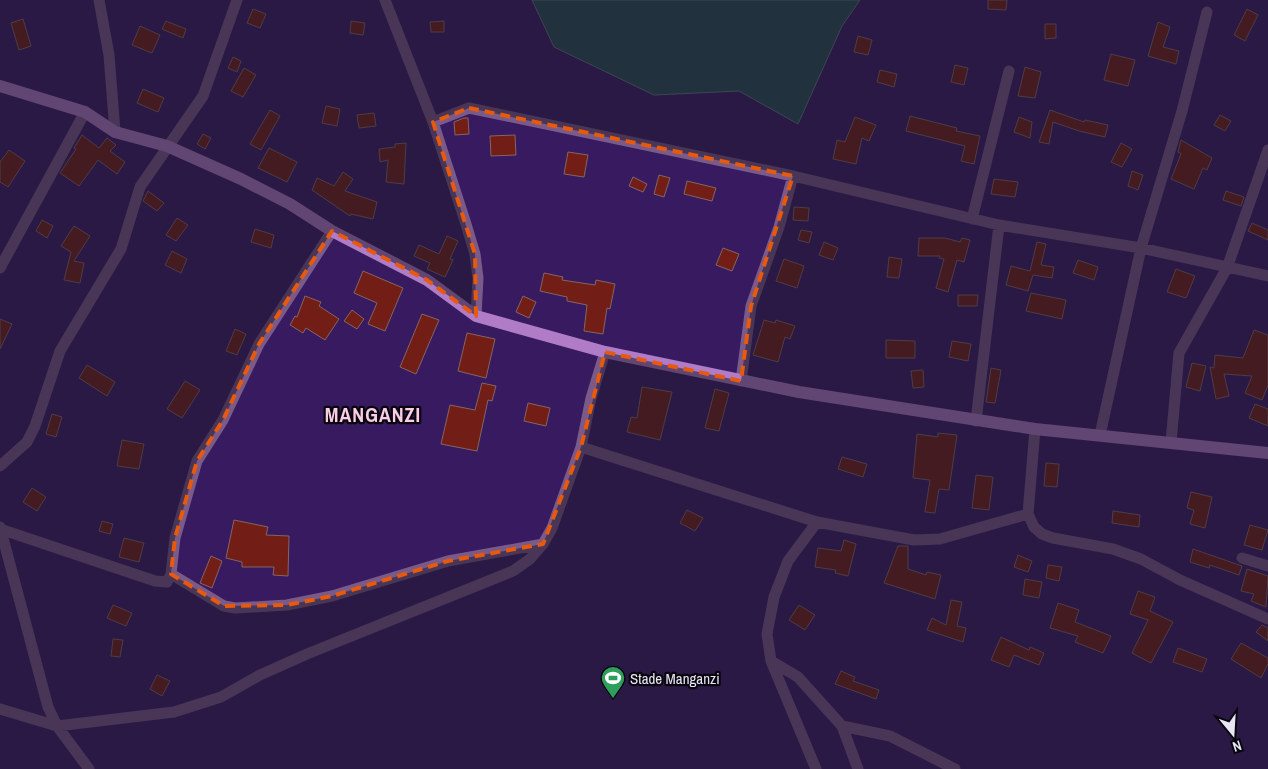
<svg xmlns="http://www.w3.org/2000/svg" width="1268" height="769" viewBox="0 0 1268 769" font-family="'Archivo Narrow',sans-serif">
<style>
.green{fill:#371a60}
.water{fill:#234e53;stroke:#5e7b83}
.building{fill:#721d15;stroke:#846661}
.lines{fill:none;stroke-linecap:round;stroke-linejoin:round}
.minor{stroke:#7a5a89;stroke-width:11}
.secondary{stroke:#b07bc7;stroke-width:12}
.marked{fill:none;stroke:#e8590c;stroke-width:4;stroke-dasharray:10 6;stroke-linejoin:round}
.labels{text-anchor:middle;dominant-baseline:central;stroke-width:4.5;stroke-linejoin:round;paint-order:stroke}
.poi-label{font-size:15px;fill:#e9e5f4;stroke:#09060f;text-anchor:start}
.district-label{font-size:20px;font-weight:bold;letter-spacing:1px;fill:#fbcee6;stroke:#09060f}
</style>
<rect width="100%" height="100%" fill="#20192e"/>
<path class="green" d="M0,0H1268V769H0Z"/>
<path class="water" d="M532,0H860L842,26L798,124L739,91L654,95L554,47Z"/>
<path class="building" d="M988,0H1007L1006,10L988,9Z
M253,9L266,14L260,28L247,23Z
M1247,9L1258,15L1245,41L1234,35Z
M23,19L31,46L19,50L11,23Z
M166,21L186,29L183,38L162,29Z
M351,21L365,23L363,35L350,33Z
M444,21V32H431L430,22Z
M1158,22L1170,27L1163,47L1179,51L1176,64L1148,56Z
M1045,24H1056V38L1045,39Z
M140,26L160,35L152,53L132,45Z
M858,36L872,40L868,55L854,52Z
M1111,54L1135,60L1128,86L1104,80Z
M233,57L241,61L237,72L228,68Z
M955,65L968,68L964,85L951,82Z
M1025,67L1041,72L1035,98L1018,96Z
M244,68L256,75L243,97L231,91Z
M880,70L897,74L894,87L877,82Z
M143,89L164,98L158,112L137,103Z
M326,106L340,109L337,126L322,123Z
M270,110L280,116L261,150L250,144Z
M1050,110L1084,122L1085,120L1108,125L1105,137L1079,131L1053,122L1049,144L1039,142Z
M374,113L376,126L359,128L357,115Z
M1220,115L1231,121L1225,131L1214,125Z
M910,116L957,128L956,131L980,136L974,164L961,161L965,146L906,131Z
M855,117L876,125L869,141L862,138L856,164L833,159L837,140L845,142Z
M1019,117L1032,122L1030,138L1014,132Z
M464,118H468L469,134L455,135L454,122Z
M203,134L211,138L205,149L197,144Z
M82,135L99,148L107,138L116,145L110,151L125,162L117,174L98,160L79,186L60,173L76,149L74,148Z
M515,135L516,155L491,156L490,136Z
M1181,140L1212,158L1207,170L1203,168L1194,189L1171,179L1181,154L1178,152Z
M406,143L404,184L386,182L388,160L380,162L379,149L395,147V144Z
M1121,143L1132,149L1122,167L1111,162Z
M269,148L297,162L287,182L258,168Z
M9,150L25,161L8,187L0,182V162Z
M568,152L588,155L584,177L564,174Z
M1132,171L1143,175L1138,190L1128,186Z
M343,172L353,179L345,191L377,202L373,219L351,214L350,216L312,190L317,178L334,186Z
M659,175L670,178L664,197L654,194Z
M633,177L647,184L643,192L629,186Z
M994,179L1018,182L1015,197L991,194Z
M687,181L716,188L712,201L684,194Z
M148,191L164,203L157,211L143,201Z
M1226,191L1244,197L1241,206L1223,200Z
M794,207L809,208L808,221L793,220Z
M177,218L188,225L176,241L166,235Z
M42,220L53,226L47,238L36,231Z
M1252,223L1268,230V240L1248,231Z
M74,226L90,236L74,261L84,263L80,283L64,280L71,252L61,246Z
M255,229L274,235L271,248L251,242Z
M801,230L812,232L809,243L798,240Z
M447,236L458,241L450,259L453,260L445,277L427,269L430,263L414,256L419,245L439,254Z
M919,238H945L960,242L962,238L970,240L964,262L957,260L948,292L936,288L944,259L939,258L940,256H918Z
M824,242L838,248L833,260L819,255Z
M1037,242L1046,244L1041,265L1054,267L1052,278L1033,275L1028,291L1006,285L1011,266L1030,271Z
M723,248L739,254L732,271L716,265Z
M172,251L187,259L181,273L165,265Z
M889,257L902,259L899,278L887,277Z
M784,259L804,266L797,288L776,281Z
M1078,260L1098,267L1094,280L1073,273Z
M1176,269L1195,276L1186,298L1167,292Z
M363,271L403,288L385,331L368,324L377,303L354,293Z
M544,273L563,277L562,280L595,285L596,280L615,284L610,309L607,308L603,334L584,331L587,305L567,301V297L540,291Z
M1031,293L1066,300L1062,319L1026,311Z
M958,295H978L977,306H958Z
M305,296L321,302L319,306L339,319L325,340L306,328L303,333L290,325L295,316L297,317Z
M523,296L536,302L529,318L516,312Z
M352,310L364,319L357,329L344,321Z
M422,314L439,320L416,374L400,367Z
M0,319L12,324L0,349Z
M764,320L775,323L776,320L795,326L790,339L785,337L778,362L753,355Z
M235,329L246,334L237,355L226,351Z
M1254,330L1268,335V385L1262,400L1245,393L1252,376L1224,374L1229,396L1216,399L1210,367L1214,368L1215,355L1243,358Z
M467,333L495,339L486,378L458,371Z
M886,340L915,341V358H886Z
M952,341L971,344L968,361L949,357Z
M1192,363L1206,366L1200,391L1186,387Z
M87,365L115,382L107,396L79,378Z
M991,368L1001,370L995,403L986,402Z
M923,370L924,387L913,388L911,371Z
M185,381L200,390L182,418L167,409Z
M482,383L496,386L492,401L488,400L477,451L441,444L450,405L475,410Z
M642,387L672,392L660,440L627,432L631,417L637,418Z
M715,389L729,393L719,431L705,428Z
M528,403L550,408L546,426L524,421Z
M1255,404L1268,409V426L1249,418Z
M52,414L62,417L56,437L46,434Z
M938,433L957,435L949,490L939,489L935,513L925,512L930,480L913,478L917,434L938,437Z
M122,440L144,444L139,469L117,466Z
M842,457L867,464L863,477L838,469Z
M1046,463L1059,464L1057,487L1044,486Z
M976,475L993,477L989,510L972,508Z
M32,488L46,497L37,511L23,502Z
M1191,492L1212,497L1205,528L1190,524L1194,510L1187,508Z
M687,510L703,518L695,531L680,523Z
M1113,511L1140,515L1139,527L1112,523Z
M234,520L268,527L266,535L289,536L288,576L273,575L274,567H242V562L226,558Z
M102,521L113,524L110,534L99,531Z
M1250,525L1268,530L1262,550L1244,545Z
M124,538L144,543L139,562L119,557Z
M844,540L856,544L848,576L835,573L836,570L815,567L818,548L841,551Z
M898,546H908V569L926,575L927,572L941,575L935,599L884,583Z
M1193,549L1242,566L1239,575L1210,565L1209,568L1190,562Z
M1018,555L1032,561L1028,572L1014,567Z
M211,556L222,561L212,588L200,583Z
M1048,565L1062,567L1059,581L1046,578Z
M1247,569L1268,576L1266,607L1251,601L1254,594L1241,591Z
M1025,579L1042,582L1039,598L1023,595Z
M1138,591L1155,597L1150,611L1173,622L1151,663L1132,653L1148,620L1130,614Z
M951,600L962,602L957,626L966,628L963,642L927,630L932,618L946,625Z
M1058,603L1079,610L1075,622L1111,636L1103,653L1075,642L1078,636L1050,628Z
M113,605L132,613L126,626L107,618Z
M799,605L815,615L805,630L789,620Z
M1262,625L1268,628V641L1256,632Z
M1001,637L1029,650L1030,647L1044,653L1039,665L1014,655L1009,667L991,660Z
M113,639L123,640L120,657L111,656Z
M1241,643L1268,658V664L1261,678L1231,659Z
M1178,648L1207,659L1202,672L1173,662Z
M841,671L855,677L853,681L879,690L876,699L835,684Z
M157,675L170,681L162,696L150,689Z"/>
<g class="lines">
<path class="minor" d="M99,0L109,55L115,132
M385,0L433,122L466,224L475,254L478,278L476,316
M433,122L469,108L793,176L999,225L1141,248L1268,276
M972,219L1009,71
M0,268L85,112
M741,381L751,306L779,227L793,176
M976,421L999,225
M1100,435L1141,248L1182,111L1207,12
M1171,442L1179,353L1227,268L1268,150
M581,447L817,522L914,540L940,539L1028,514L1035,429
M0,466L27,442L35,426L60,351L121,249L140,187L203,96L237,0
M1028,514L1034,527L1042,534L1053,538L1113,549L1141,559L1180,580L1268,619
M0,527L48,707L57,726L89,769
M0,529L155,581L167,582L171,574L224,606L235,608L287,605L332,596L448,561L543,544
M1242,558L1268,566
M171,574L175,538L197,461L223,420L259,344L332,231
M771,661L798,677L842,726L890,736L955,769
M0,709L57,726L174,712L221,697L260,675L307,654L513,571L530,559L543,544L552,528L581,447L591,398L605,352
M842,726L858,769
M816,769L771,661L767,634L774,597L788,561L817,522"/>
<path class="secondary" d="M0,86L85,112L115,132L167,146L241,179L290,204L332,231L427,280L476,316L605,352L799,392L1035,429L1268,453"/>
</g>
<path d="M0 0H1268V769H0ZM469,108L793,176L751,306L741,381L605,352L581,447L543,544L448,561L332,596L287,605L224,606L171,574L175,538L197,461L223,420L259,344L332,231L427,280L476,316L475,254L433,122Z" fill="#20192e" fill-opacity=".55" fill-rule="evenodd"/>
<path class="marked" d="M469,108L793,176L751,306L741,381L605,352L581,447L543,544L448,561L332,596L287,605L224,606L171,574L175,538L197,461L223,420L259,344L332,231L427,280L476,316L475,254L433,122Z"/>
<defs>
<g id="stadium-pin" transform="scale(1.25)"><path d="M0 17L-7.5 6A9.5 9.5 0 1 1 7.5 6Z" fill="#2e9e5b" stroke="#09060f"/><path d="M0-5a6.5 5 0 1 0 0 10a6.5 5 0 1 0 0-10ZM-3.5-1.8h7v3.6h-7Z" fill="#fff"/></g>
</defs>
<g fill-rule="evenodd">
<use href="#stadium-pin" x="613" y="678"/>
</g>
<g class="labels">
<g class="poi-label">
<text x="630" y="678">Stade Manganzi</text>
</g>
<g class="district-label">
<text x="373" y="414">MANGANZI</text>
</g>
</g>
<g transform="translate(1233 734) rotate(162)" stroke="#09060f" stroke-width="4" paint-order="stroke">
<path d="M0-4L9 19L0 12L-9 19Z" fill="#e9e5f4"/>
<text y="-8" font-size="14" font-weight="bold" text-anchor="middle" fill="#e9e5f4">N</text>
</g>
</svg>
